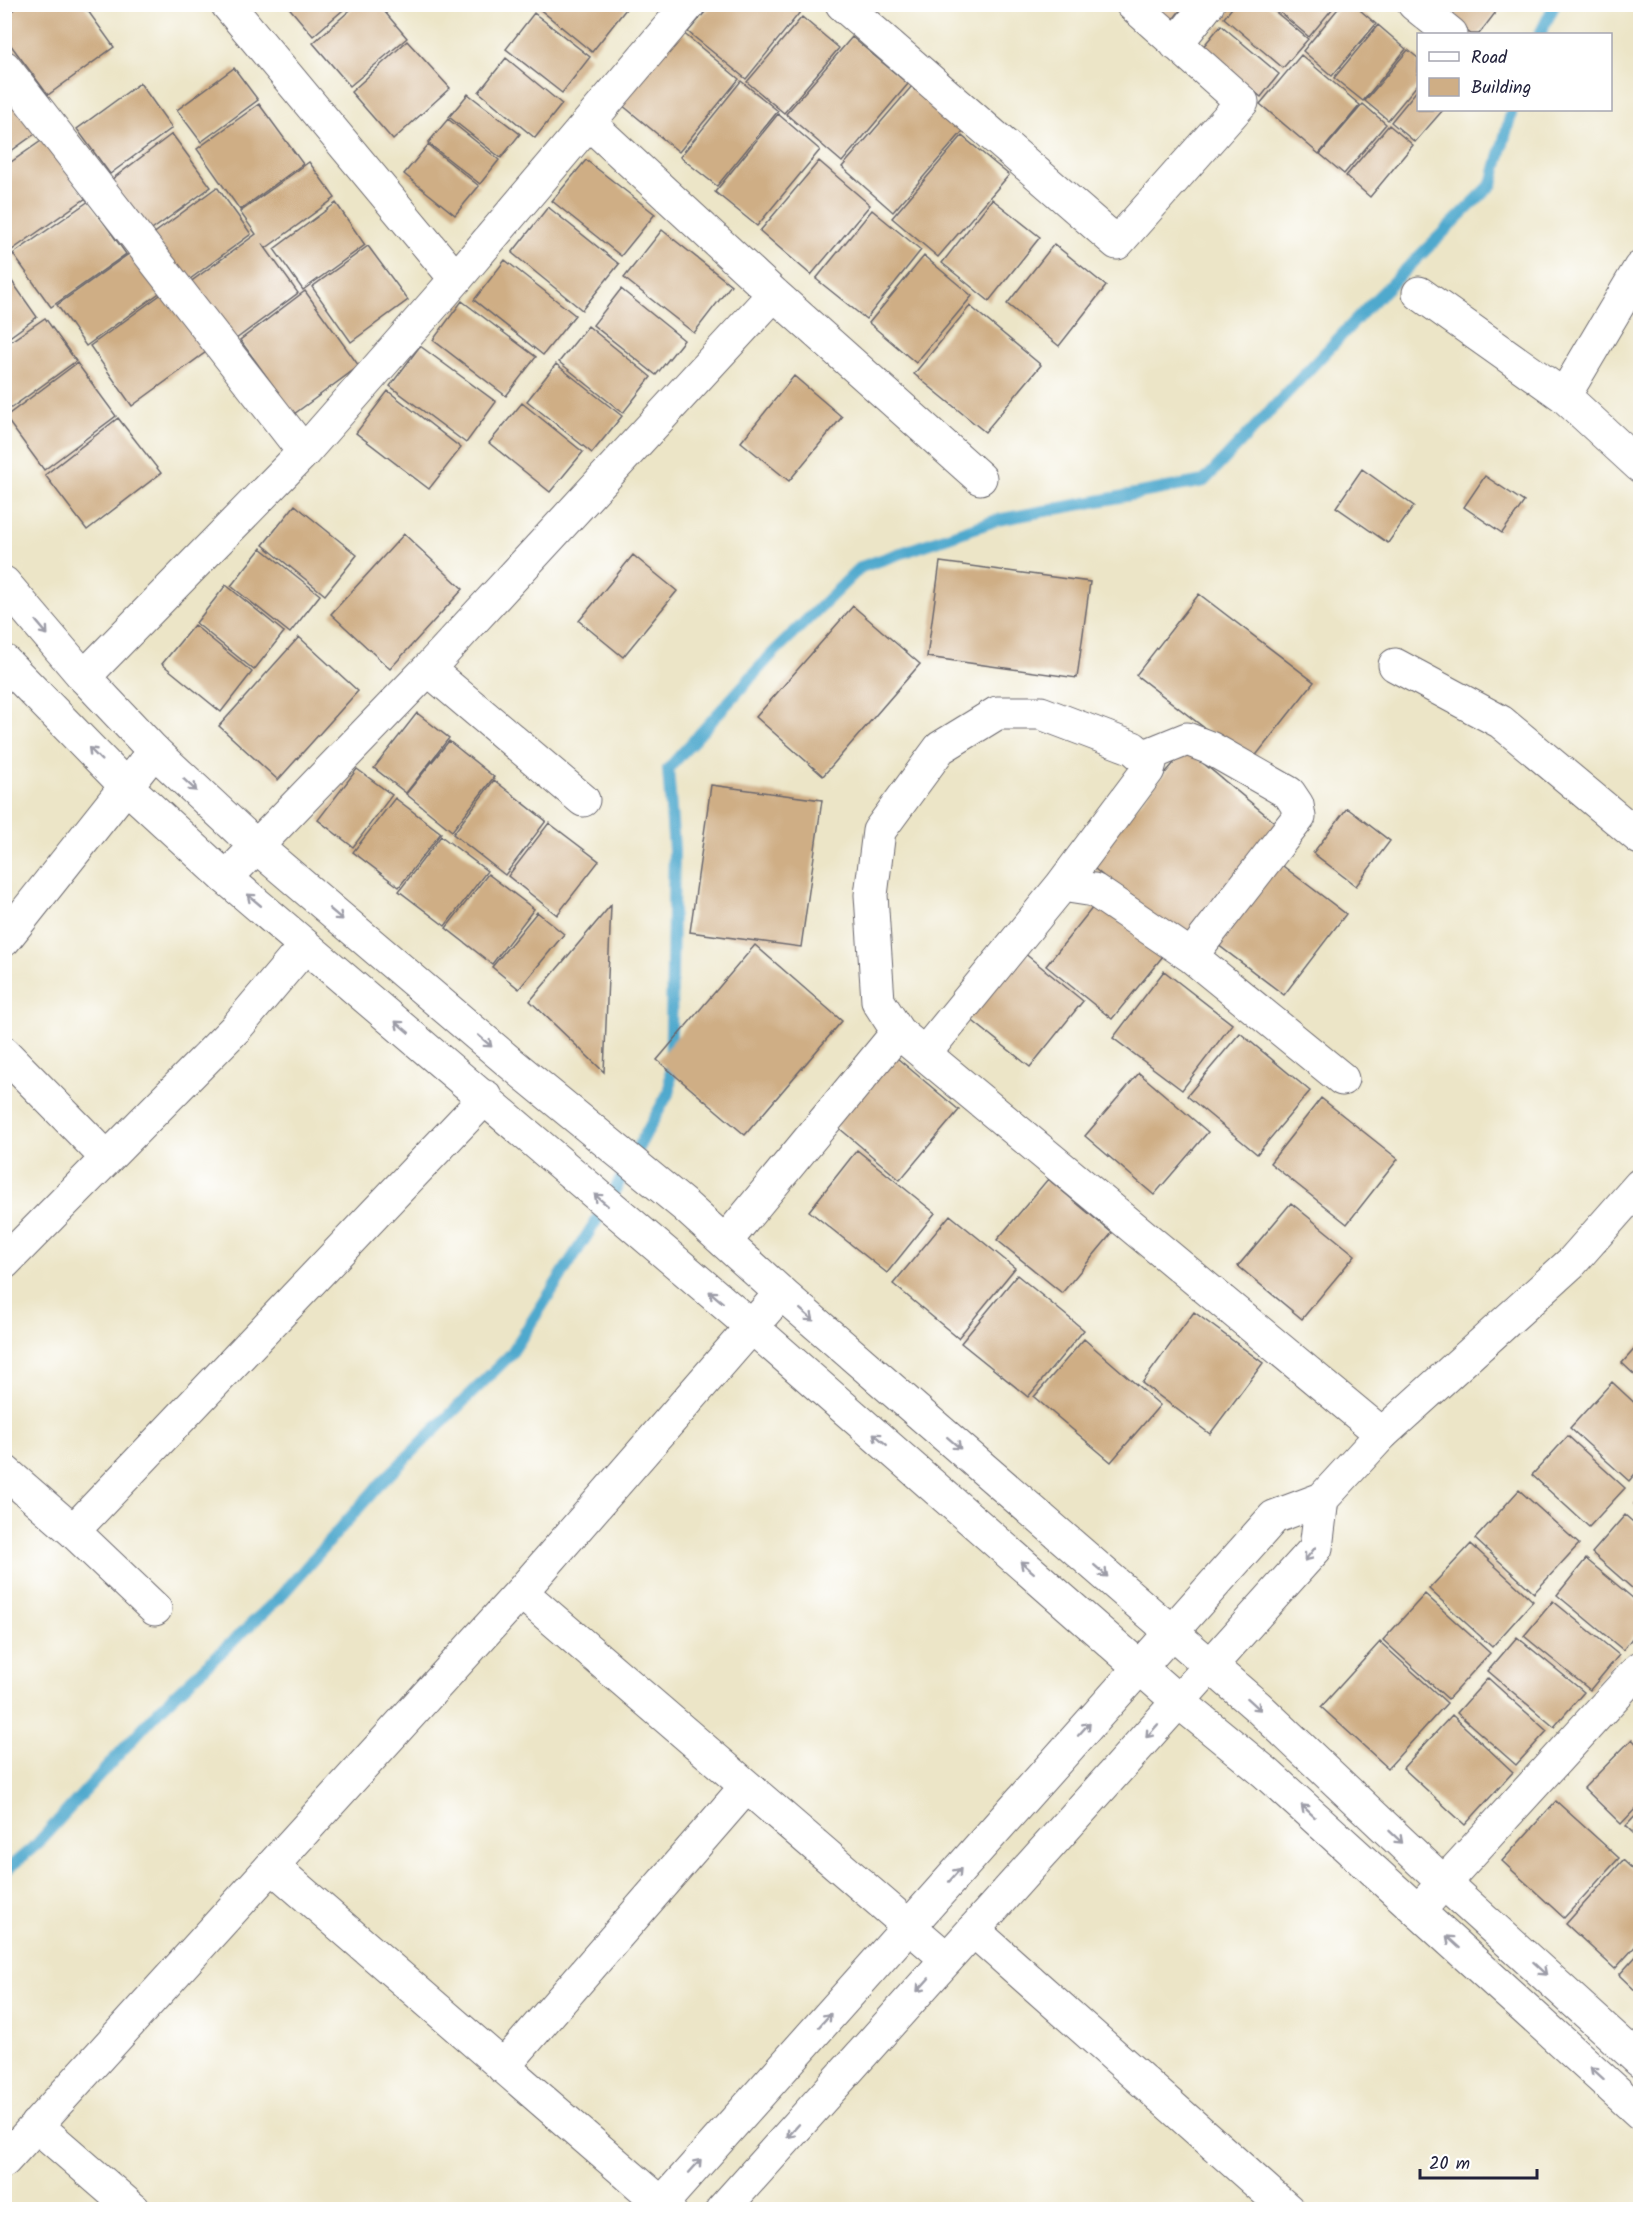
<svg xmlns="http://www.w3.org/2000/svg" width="1645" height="2214" viewBox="0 0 1645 2214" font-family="Kalam,sans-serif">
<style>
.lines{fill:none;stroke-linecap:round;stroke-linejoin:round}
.stream{stroke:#50a9cd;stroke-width:12}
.building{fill:#cfae85}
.minor-casing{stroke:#69666c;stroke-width:35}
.tertiary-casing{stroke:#69666c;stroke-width:35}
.minor{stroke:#fff;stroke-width:33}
.tertiary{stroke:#fff;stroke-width:33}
.oneway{stroke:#9c9ca7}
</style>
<rect width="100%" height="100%" fill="#fff"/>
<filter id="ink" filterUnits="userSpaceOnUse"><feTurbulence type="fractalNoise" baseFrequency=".0167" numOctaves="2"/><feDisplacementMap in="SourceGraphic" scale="12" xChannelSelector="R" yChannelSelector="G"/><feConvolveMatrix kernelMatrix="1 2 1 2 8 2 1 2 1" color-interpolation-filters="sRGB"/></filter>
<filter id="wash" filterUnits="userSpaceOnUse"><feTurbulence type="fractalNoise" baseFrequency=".008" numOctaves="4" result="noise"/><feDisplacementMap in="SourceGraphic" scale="24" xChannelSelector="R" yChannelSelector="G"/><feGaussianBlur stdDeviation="1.35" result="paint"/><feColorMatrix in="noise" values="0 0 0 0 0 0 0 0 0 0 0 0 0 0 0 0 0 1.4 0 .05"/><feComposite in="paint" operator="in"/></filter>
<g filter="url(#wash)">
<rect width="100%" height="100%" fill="#ece5c7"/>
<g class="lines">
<path class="stream" d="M1540,34L1555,4
M4,1872L36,1845L160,1709L279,1598L378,1486L511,1354L607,1204L670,1090L674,850L668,769L771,655L861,567L997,520L1204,481L1370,305L1492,184L1512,110"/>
</g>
<g id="blocks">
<path class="building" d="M21,4H83L114,47L48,95L4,36V17Z
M286,4H350L313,36Z
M357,4H378L407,38L350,86L313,43Z
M539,4H621L626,9L592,52L537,7Z
M1151,4H1185L1171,22Z
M1235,4H1266L1308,39L1283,68L1224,18Z
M1270,4H1329L1333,8L1309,37Z
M1342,4H1353L1376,24L1332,76L1303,51Z
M1442,4H1502L1479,34H1471L1438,10Z
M711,5H793L801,11L746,79L688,32Z
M534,13L590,57L562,93L506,49Z
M802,17L839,48L784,113L747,82Z
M1221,25L1279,74L1261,97L1202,48Z
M1378,25L1406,49L1363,101L1334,78Z
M676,27L739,79L679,152L616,100Z
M852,37L908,84L842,162L786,114Z
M407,41L450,88L393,140L351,92Z
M1408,50L1418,58V84L1388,120L1365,101Z
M1301,55L1360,105L1319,154L1260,104Z
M506,58L562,104L535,138L479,92Z
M234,68L258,100L201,142L177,110Z
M741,81L778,111L717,186L680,157Z
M4,83L39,131L4,156Z
M140,83L172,128L110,174L77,129Z
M912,86L963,131L893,212L842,167Z
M1418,89V110H1443L1415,142L1391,122Z
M468,94L520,134L501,158L449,117Z
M259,104L303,164L240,210L197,149Z
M1363,104L1386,124L1344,174L1320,154Z
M778,114L820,150L757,226L715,192Z
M448,119L499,160L480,184L428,143Z
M1389,125L1413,145L1370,197L1346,176Z
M172,134L211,187L149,232L111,180Z
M962,136L1009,175L938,257L892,218Z
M44,139L86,198L12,250L4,240V167Z
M428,145L479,186L455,215L404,174Z
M586,160L655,214L621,256L552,201Z
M819,161L870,205L811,275L760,231Z
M309,162L335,198L266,248L262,243L298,293L232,342L189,283L256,234L240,212Z
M217,187L251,234L186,282L152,235Z
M992,199L1040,237L989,301L942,263Z
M89,201L126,254L51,307L13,254Z
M336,203L365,245L303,290L274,249Z
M548,207L619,264L582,310L512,253Z
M872,210L921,250L866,319L816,279Z
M662,230L731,285L694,333L624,278Z
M1054,244L1106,286L1059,346L1007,304Z
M368,246L408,300L351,342L312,287Z
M133,251L162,291L86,346L57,305Z
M924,256L972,296L916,363L869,323Z
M505,260L575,315L543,355L474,300Z
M4,270L37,317L4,341Z
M621,289L684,340L656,375L593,325Z
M305,291L359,366L294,414L240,340Z
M163,293L206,352L132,406L90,346Z
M462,301L536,357L506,396L433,340Z
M970,306L1041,365L985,432L914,374Z
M45,318L76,361L4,413V346Z
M588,326L651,377L623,413L559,362Z
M420,346L496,402L466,443L390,386Z
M77,363L116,416L44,470L5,417Z
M556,364L622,416L592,453L527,401Z
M794,376L842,417L789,481L741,442Z
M388,391L461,448L429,489L356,433Z
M522,403L583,452L550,492L489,443Z
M118,418L161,473L87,530L45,475Z
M1362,469L1414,506L1388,543L1336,507Z
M1485,476L1524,502L1502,533L1464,507Z
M295,505L357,555L325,595L263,545Z
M404,534L463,589L390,669L331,614Z
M261,548L320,595L290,633L231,586Z
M633,555L677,591L623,657L579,621Z
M940,562L1090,582L1077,678L927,657Z
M226,585L284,632L254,670L196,623Z
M1199,594L1314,682L1250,763L1136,675Z
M853,606L920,664L823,776L756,717Z
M194,625L252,672L221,712L162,664Z
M299,637L358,691L278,780L219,726Z
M417,713L449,738L406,793L374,768Z
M449,741L494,777L452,831L406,794Z
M1186,749L1278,825L1183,944L1088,863Z
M357,769L392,795L353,847L318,820Z
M494,780L546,821L505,875L453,834Z
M711,785L822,800L801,947L690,932Z
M395,798L441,833L399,887L353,852Z
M1347,808L1390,841L1356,886L1313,853Z
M549,823L599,861L557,915L508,876Z
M441,836L487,871L445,926L399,891Z
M1275,860L1346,914L1284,995L1213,941Z
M488,874L534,909L492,964L446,928Z
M1097,902L1163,956L1112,1019L1046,966Z
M611,905L604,1072L530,1001Z
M537,912L564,934L519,989L492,967Z
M755,945L842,1021L745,1135L657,1060Z
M1018,948L1083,1001L1030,1067L964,1014Z
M1164,971L1232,1024L1182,1090L1113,1038Z
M1240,1033L1310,1091L1257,1154L1187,1096Z
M891,1053L959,1110L900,1180L832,1122Z
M1139,1073L1208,1132L1154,1195L1085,1136Z
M1321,1098L1398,1159L1347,1224L1270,1163Z
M857,1150L935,1213L887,1273L809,1211Z
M1048,1179L1112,1233L1062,1293L997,1240Z
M1291,1203L1355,1255L1302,1319L1238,1266Z
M950,1215L1015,1268L958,1338L893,1284Z
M1017,1275L1084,1330L1028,1397L961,1343Z
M1194,1312L1263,1363L1210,1434L1142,1383Z
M1084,1339L1160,1405L1111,1462L1034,1397Z
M1640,1343V1380L1622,1363Z
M1612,1382L1640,1408V1468L1629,1481L1570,1428Z
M1568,1436L1625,1488L1589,1527L1532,1475Z
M1519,1490L1579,1544L1534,1593L1475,1539Z
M1640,1496V1510L1634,1504Z
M1625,1515L1640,1528V1595L1592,1553Z
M1471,1544L1533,1601L1492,1647L1429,1589Z
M1586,1559L1640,1604V1628L1623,1650L1557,1595Z
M1425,1594L1490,1653L1448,1699L1383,1640Z
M1553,1601L1619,1655L1590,1690L1524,1636Z
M1517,1637L1584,1692L1554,1727L1488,1671Z
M1380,1642L1447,1703L1388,1768L1321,1707Z
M1488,1678L1547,1731L1516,1765L1457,1713Z
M1452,1715L1513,1772L1465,1825L1403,1768Z
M1632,1739L1640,1748V1804L1621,1824L1584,1788Z
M1556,1801L1619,1858L1564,1918L1502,1861Z
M1640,1811V1840L1626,1826Z
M1623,1860L1640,1876V1941L1615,1969L1566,1924Z
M1640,1952V1995L1619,1975Z"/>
</g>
</g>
<g filter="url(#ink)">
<use href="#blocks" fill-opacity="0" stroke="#69666c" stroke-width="1.5"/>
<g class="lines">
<g class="minor-casing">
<path id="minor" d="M227,4L456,279
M842,4L1117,243L1242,102L1132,4
M1414,4L1451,34
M1176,44L1208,4
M4,67L304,452
M589,123L774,294L980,478
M1419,293L1564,396L1640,466
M1564,396L1640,268
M1395,665L1501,722L1640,838
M428,669L583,800
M84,677L304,452L456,279L689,4
M1145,756L1187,739L1210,748L1289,793L1297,805L1299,817L1191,956L1342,1079
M226,878L428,669L774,294
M1062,885L1148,770L1150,763L1133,748L1041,713H997L940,748L879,831L871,895L878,1001L898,1032L1382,1434
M4,940L154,751
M4,1053L106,1157
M924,1054L1062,885L1094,890L1191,956
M725,1242L898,1032
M4,1263L235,1029L305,946
M4,1471L73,1531L155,1609
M73,1531L486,1097
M521,1592L947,1959
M273,1867L669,2210
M1418,1911L1640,1668
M973,1930L1288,2210
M503,2067L746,1787
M36,2125L134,2210
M4,2161L521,1592L781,1293"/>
</g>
<g class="tertiary-casing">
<path id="tertiary" d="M4,583L84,677L154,751L258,848L507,1060L685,1206L781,1293L1258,1707L1444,1883L1640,2061
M4,661L126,786L226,878L752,1327L1178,1701L1266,1773L1640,2113
M656,2210L1274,1517L1322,1499L1382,1434L1572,1262L1640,1185
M722,2210L1316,1548L1322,1499"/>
</g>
<use href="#minor" class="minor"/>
<use href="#tertiary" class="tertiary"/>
</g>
<defs><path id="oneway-shaft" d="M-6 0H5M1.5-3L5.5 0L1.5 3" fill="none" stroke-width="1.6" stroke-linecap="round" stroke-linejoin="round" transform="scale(1.5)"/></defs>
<g class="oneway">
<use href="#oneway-shaft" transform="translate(42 628) rotate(50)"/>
<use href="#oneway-shaft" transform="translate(95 754) rotate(-135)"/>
<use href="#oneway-shaft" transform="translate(190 785) rotate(43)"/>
<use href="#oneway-shaft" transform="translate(254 900) rotate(-140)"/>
<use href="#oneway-shaft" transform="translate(336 914) rotate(40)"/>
<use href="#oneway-shaft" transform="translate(402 1027) rotate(-140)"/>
<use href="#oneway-shaft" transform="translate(485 1041) rotate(41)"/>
<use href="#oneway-shaft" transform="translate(601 1200) rotate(-139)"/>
<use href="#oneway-shaft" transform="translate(716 1297) rotate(-140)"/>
<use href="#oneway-shaft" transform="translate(807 1315) rotate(41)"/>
<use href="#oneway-shaft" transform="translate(880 1439) rotate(-139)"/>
<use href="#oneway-shaft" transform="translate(954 1443) rotate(41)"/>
<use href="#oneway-shaft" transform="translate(1310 1554) rotate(129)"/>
<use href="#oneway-shaft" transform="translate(1027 1567) rotate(-139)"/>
<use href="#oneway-shaft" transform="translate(1101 1571) rotate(41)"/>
<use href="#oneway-shaft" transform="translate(1254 1704) rotate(42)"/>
<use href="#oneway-shaft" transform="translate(1084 1729) rotate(-48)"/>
<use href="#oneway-shaft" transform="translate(1152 1731) rotate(132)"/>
<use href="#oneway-shaft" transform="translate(1308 1811) rotate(-138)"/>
<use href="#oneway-shaft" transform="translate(1396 1837) rotate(43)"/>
<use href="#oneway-shaft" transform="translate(955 1875) rotate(-48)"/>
<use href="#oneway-shaft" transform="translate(1453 1942) rotate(-138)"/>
<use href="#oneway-shaft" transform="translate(1540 1969) rotate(42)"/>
<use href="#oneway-shaft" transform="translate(923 1985) rotate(132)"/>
<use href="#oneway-shaft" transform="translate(825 2020) rotate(-48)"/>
<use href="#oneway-shaft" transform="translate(1597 2073) rotate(-138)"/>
<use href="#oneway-shaft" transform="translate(793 2131) rotate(132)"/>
<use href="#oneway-shaft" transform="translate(695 2166) rotate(-48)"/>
</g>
</g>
<rect width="1645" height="2214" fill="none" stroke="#fff" stroke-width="24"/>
<rect x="1417" y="33" width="195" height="78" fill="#ffffff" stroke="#a7a7b1" stroke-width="1.5"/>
<rect x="1429" y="52" width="30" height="9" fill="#ffffff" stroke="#a7a7b1" stroke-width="1.5"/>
<text x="1471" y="63" font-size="18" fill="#22223b">Road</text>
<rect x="1429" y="78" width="30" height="18" fill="#cfae85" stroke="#a7a7b1" stroke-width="1.5"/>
<text x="1471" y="93" font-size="18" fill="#22223b">Building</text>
<path d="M1420 2169v9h117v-9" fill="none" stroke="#22223b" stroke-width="3"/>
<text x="1429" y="2169" font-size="18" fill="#22223b" stroke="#ffffff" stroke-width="4.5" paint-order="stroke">20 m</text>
</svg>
